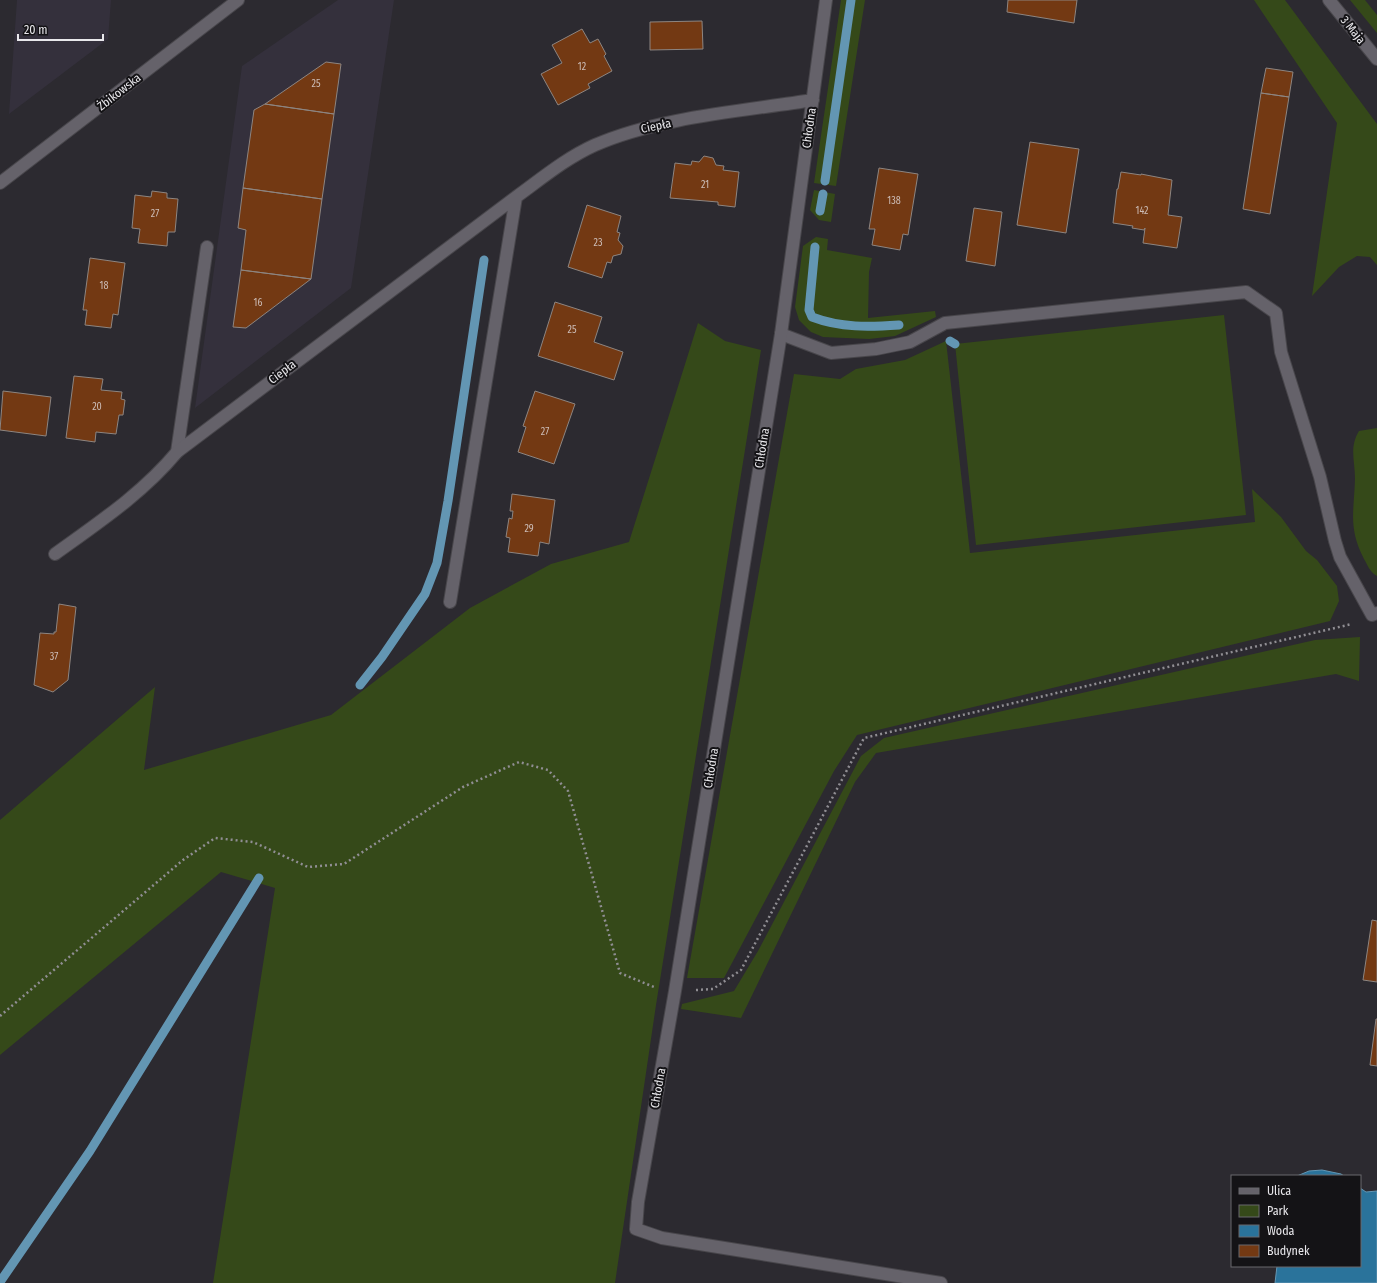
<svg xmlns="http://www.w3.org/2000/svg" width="1377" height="1283" viewBox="0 0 1377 1283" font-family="'Fira Sans Condensed',sans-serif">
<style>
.built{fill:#34303c}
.green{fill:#354919}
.water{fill:#2a739b;stroke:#6396b3}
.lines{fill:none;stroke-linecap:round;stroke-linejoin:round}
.stream{stroke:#6396b3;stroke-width:9}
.building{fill:#733913;stroke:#8d8581}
.service-casing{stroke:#48464b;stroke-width:14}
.minor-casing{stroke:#48464b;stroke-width:14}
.secondary-casing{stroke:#48464b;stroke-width:14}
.path{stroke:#908e93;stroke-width:2.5;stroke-dasharray:2 3;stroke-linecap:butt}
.service{stroke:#65626a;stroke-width:12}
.minor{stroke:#65626a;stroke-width:12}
.secondary{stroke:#65626a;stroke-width:12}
.labels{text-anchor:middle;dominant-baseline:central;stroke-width:4;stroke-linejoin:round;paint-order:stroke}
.number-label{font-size:10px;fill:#ccbcb6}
.street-label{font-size:12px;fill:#e9e8ec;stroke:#141316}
</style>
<rect width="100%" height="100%" fill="#2c2a30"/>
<path class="built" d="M17,0H111L108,39L9,114Z
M338,0H394L351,288L195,408L242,66Z"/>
<path class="green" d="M841,0H865L836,186L814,183Z
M1254,0H1285L1377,124V265L1370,257L1357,256L1339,267L1312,296L1337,123Z
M1350,0H1365L1377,15V33Z
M814,190L835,194L831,222L819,220L810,210Z
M816,237L828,239L827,250L872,258L869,272L868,318L935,311L936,317L895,336L869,339L823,337L811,332L799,320L795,307L803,246Z
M1224,315L1246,515L976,545L955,344Z
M698,323L725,341L761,350L656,1005L615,1283H213L275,888L221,872L0,1055V820L155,687L144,770L331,715L470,608L551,564L629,542Z
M946,341L970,553L1255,522L1252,489L1281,517L1306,551L1317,560L1337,586L1339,601L1330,621L857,735L834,771L724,978H687L794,374L840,379L856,369L905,360Z
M1377,428V576C1370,572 1368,566 1364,559C1348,528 1354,512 1355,479C1355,460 1349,448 1359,431Z
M1360,637L1359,681L1336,674L876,753L855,782L741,1018L681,1009L682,1004L734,991L758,951L861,756L884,738L1315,640Z"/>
<path class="water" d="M1322,1170L1341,1174L1344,1176H1297L1309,1171Z
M1360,1188L1366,1192L1377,1191V1283H1275L1277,1266H1360Z"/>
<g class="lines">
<path class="stream" d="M825,181L851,0
M820,211L823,194
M815,247L809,310L812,317C841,328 869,327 899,325
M950,341L955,344
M360,685L382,657L425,594L437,563L448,501L484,260
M0,1282L90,1151L259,878"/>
</g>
<path class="building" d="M1008,0H1077L1074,23L1007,12Z
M702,21L703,49L650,50V22Z
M582,29L590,43L598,39L606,54L604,56L612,71L588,84L590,88L558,105L541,74L562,63L552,45Z
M326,62L341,64L334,114L265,104Z
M1266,68L1293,72L1289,97L1261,93Z
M1261,93L1289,97L1270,214L1243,209Z
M265,104L334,114L322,199L243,188L254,110Z
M1030,142L1079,149L1066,233L1017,225Z
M704,156L713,158L716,165L724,166L723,170L739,172L735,207L718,205V202L670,198L675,163L691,165L692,161L699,162Z
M879,168L918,174L908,235L903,234L900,250L872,245L875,229H869Z
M1121,172L1141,175V174L1172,180L1168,215L1182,217L1177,248L1143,243L1145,228L1144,230L1132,228L1133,226L1113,223L1117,189H1118Z
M243,188L322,199L311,279L241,270L246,230L238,228Z
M152,191L167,193V198L178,199L175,232H168L167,246L138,243L140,229L132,228L135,195L151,197Z
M587,205L621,216L617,232L620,233L618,240L623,246L621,254L613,256L611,263L607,262L602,278L568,267Z
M974,208L1002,212L995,266L966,261Z
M90,258L125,263L118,315L113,314L111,328L85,325L87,310H83Z
M241,270L311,279L246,328L233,327Z
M555,302L602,317L594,342L623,352L614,380L538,356Z
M74,376L103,379L101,390L122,392L121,399L125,400L123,415H119L116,434L96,432L95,442L66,438Z
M3,391L51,397L46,436L0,430Z
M535,391L575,404L554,464L518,452L526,427L523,426Z
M512,494L555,500L549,544L540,542L538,556L508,552L510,538L506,537L509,518L512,519L513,511H510Z
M59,604L76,607L68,680L53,692L34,685L40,633L54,634V632H56Z
M1372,920L1377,921V982L1363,980Z
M1376,1019H1377V1066L1370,1065Z"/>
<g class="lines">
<g class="service-casing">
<path id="service" d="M781,334L831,353L876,349L910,342L945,323L1246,292L1276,313L1281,352L1320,477L1335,541L1340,557L1372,615L1377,613
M177,452L207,247"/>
</g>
<g class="minor-casing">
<path id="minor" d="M826,0L781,334L675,991L638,1202L636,1229L662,1238L941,1283
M55,554C98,523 143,493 177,452L516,197
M450,602L516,197C541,179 566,158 595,145C659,117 744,111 813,100"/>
</g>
<g class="secondary-casing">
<path id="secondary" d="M1329,0L1377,59
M0,183L238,0"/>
</g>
<path class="path" d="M696,990L713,989L741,970L864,738L1352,624
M0,1016L183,860L215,838L253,842L308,867L344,864L463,787L519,762L548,770L568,791L620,973L654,987"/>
<use href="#service" class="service"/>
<use href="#minor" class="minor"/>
<use href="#secondary" class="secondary"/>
</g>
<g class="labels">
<g class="number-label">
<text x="582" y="67">12</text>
<text x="316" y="84">25</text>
<text x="705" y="185">21</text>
<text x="894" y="201">138</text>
<text x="1142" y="211">142</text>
<text x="155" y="214">27</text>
<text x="598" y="243">23</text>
<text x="104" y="286">18</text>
<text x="258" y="303">16</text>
<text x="572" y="330">25</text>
<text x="97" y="407">20</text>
<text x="545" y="432">27</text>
<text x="529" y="529">29</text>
<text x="54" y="657">37</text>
</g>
<g class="street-label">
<text transform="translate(1353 30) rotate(51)">3 Maja</text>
<text transform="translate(119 92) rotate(-38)">Żbikowska</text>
<text transform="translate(656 126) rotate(-12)">Ciepła</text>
<text transform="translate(809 128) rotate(-82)">Chłodna</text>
<text transform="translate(282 372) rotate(-37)">Ciepła</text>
<text transform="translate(762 448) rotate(-81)">Chłodna</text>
<text transform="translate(711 768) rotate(-81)">Chłodna</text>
<text transform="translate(658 1088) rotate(-80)">Chłodna</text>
</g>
</g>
<rect x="1231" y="1175" width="130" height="92" fill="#141316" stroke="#69686c"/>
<rect x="1239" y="1188" width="20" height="6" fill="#65626a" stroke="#69686c"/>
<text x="1267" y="1195" font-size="12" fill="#e9e8ec">Ulica</text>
<rect x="1239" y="1205" width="20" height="12" fill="#354919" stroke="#69686c"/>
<text x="1267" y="1215" font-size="12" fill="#e9e8ec">Park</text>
<rect x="1239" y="1225" width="20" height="12" fill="#2a739b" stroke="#69686c"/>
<text x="1267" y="1235" font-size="12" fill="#e9e8ec">Woda</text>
<rect x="1239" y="1245" width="20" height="12" fill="#733913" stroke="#69686c"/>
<text x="1267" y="1255" font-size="12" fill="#e9e8ec">Budynek</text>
<path d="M18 34v6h85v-6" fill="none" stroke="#e9e8ec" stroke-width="2"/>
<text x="24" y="34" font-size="12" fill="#e9e8ec" stroke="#141316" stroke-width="3" paint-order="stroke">20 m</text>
</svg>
